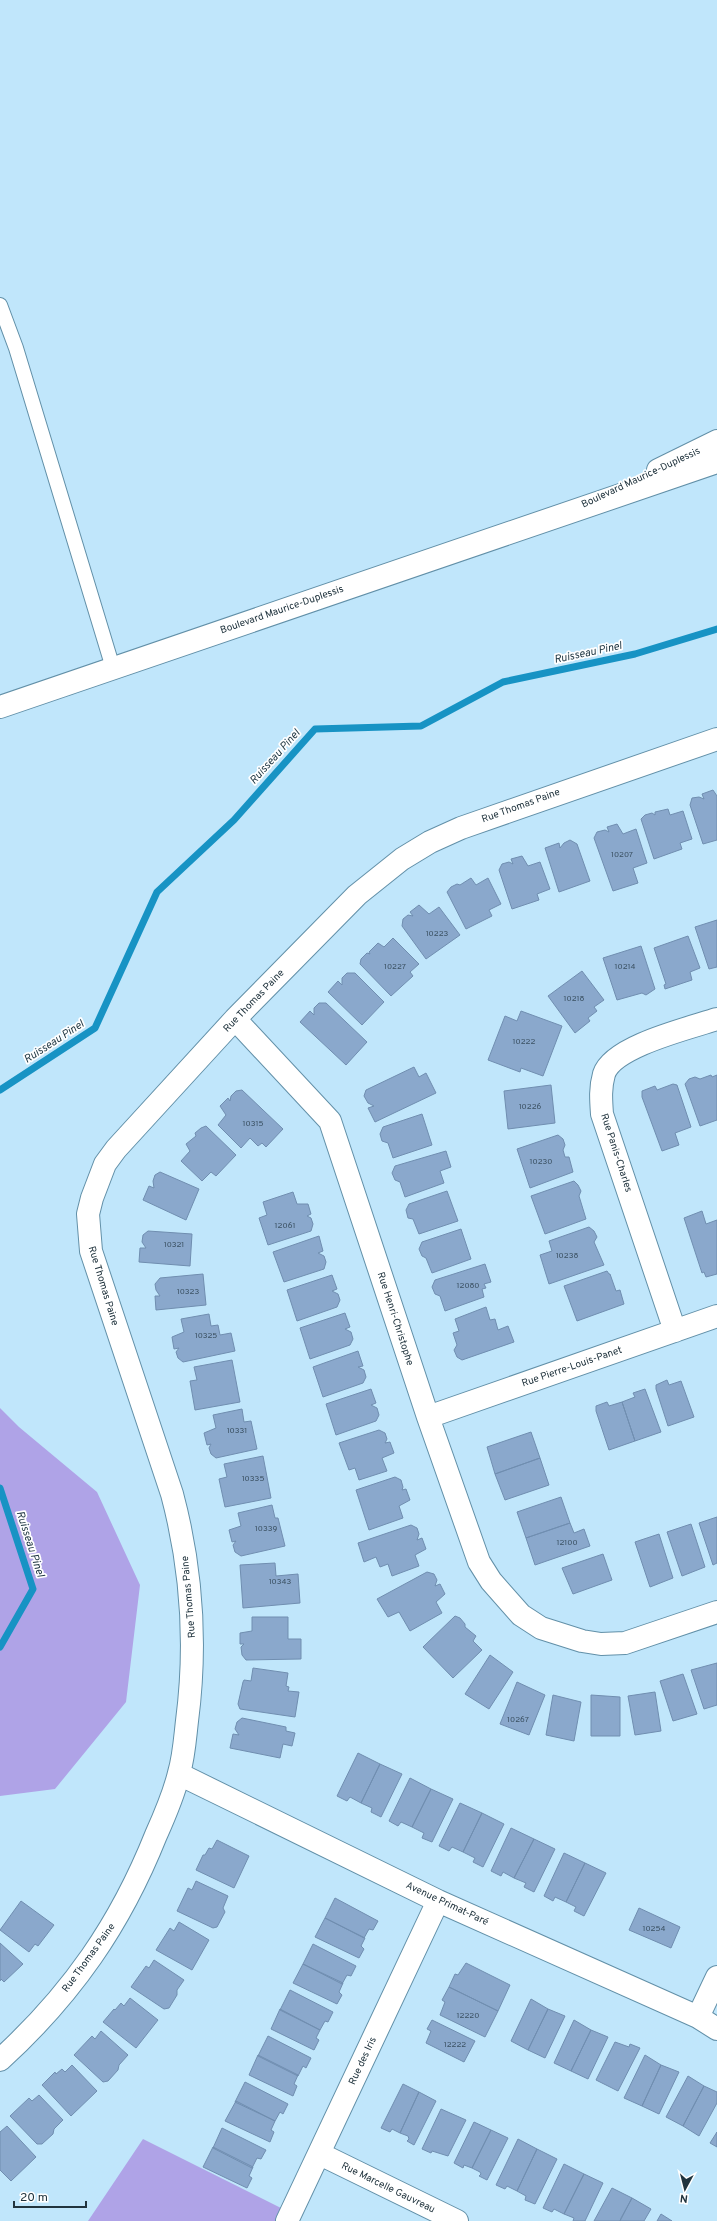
<svg xmlns="http://www.w3.org/2000/svg" width="717" height="2221" viewBox="0 0 717 2221" font-family="Overpass,sans-serif">
<style>
.green{fill:#afa3e7}
.lines{fill:none;stroke-linecap:round;stroke-linejoin:round}
.stream{stroke:#1793c4;stroke-width:7}
.building{fill:#8aa8cc;stroke:#708eb0}
.service-casing{stroke:#6290a8;stroke-width:16}
.minor-casing{stroke:#6290a8;stroke-width:24}
.tertiary-casing{stroke:#6290a8;stroke-width:24}
.service{stroke:#fff;stroke-width:14}
.minor{stroke:#fff;stroke-width:22}
.tertiary{stroke:#fff;stroke-width:22}
.labels{text-anchor:middle;dominant-baseline:central;stroke-width:3.5;stroke-linejoin:round;paint-order:stroke}
.number-label{font-size:8px;fill:#3b5162}
.street-label{font-size:10px;fill:#21343e;stroke:#fff}
.water-label{font-size:11px;font-style:italic;fill:#1c3440;stroke:#fff}
</style>
<rect width="100%" height="100%" fill="#c0e6fb"/>
<path class="green" d="M0,1408L19,1427L97,1492L140,1585L126,1702L55,1789L0,1796Z
M143,2139L291,2213L287,2221H88Z"/>
<g class="lines">
<path class="stream" d="M0,1090L95,1028L157,892L234,820L315,729L421,726L503,682L635,654L717,629
M0,1488L33,1589L0,1647"/>
</g>
<path class="building" d="M713,790L717,796V840L703,844L690,805L692,798L699,797L704,799L702,794Z
M668,809L670,815L683,811L692,839L680,843L682,849L654,859L641,819L645,815L652,813L655,815V812Z
M617,824L623,834L636,829L647,863L633,868L638,883L613,891L594,838L597,832L605,830L609,832L607,827Z
M570,840L577,844L590,881L559,892L545,848L559,843L560,848L564,843Z
M522,856L528,866L540,862L550,889L537,894L539,900L512,909L499,870L502,864L509,862L513,864L511,859Z
M471,878L476,885L488,878L501,904L489,910L492,916L466,929L447,892L451,887L457,884L460,885Z
M419,905L429,914L439,907L460,935L426,959L402,926L403,919L408,915L413,916L410,912Z
M717,920V967L709,969L695,927Z
M688,936L700,968L690,972L692,980L665,989L664,985L666,984L654,948Z
M393,938L419,964L410,972L413,976L391,996L360,964L361,959L367,953L370,954L369,952L378,943L384,947Z
M641,946L655,989L646,995L642,993L617,1000L603,958Z
M582,971L604,1000L594,1007L597,1011L588,1018L590,1021L575,1033L548,996Z
M347,973H355L384,1002L362,1025L328,992L338,981L342,985V978Z
M319,1003H326L367,1042L346,1065L300,1022L310,1011L314,1015V1008Z
M521,1011L562,1026L543,1076L521,1068L520,1072L488,1060L505,1016L517,1021Z
M414,1067L419,1077L426,1073L436,1093L375,1122L368,1108L374,1106L368,1103L364,1096L366,1090Z
M711,1075L712,1077L717,1075V1120L700,1126L685,1084L689,1079L695,1077L700,1079Z
M673,1084L677,1085L691,1127L675,1133L679,1145L662,1151L642,1097V1091L655,1086L657,1090Z
M551,1085L555,1123L508,1129L504,1091Z
M242,1090L283,1129L266,1147L262,1143L258,1146L250,1138L241,1148L218,1125L226,1115L220,1106L228,1098L230,1101L231,1096L236,1091Z
M422,1114L432,1145L393,1158L388,1143L382,1141L380,1134L383,1127Z
M206,1126L236,1155L216,1176L211,1172L202,1181L181,1161L190,1151L186,1144L196,1136L195,1133L201,1128Z
M558,1135L563,1139L565,1145L563,1150L565,1157H569L573,1172L530,1188L517,1149Z
M446,1151L451,1167L440,1171L444,1183L405,1197L400,1182L395,1180L392,1173L395,1166Z
M160,1172L199,1189L186,1220L143,1200L149,1186L154,1188L153,1181L155,1175Z
M574,1181L578,1185L581,1191L579,1196L586,1219L545,1234L531,1196Z
M447,1191L458,1221L419,1234L413,1219L408,1218L406,1210L409,1204Z
M293,1192L297,1204H308L311,1214L307,1216L311,1218L313,1224L311,1231L268,1245L259,1218L267,1215L263,1202Z
M702,1211L706,1224L717,1220V1274L706,1277L704,1272L702,1273L684,1218Z
M589,1227L594,1231L597,1237L594,1242L604,1265L549,1284L540,1255L552,1251L549,1241Z
M461,1229L471,1259L432,1273L426,1258L422,1256L419,1249L422,1242Z
M148,1231L192,1234L190,1266L139,1262L140,1248H146L142,1242L143,1235Z
M319,1236L323,1251L318,1253L324,1256L326,1262L324,1269L284,1282L273,1252Z
M485,1264L491,1282L484,1284L486,1288L482,1289L484,1297L445,1311L440,1296L435,1294L432,1287L435,1280Z
M607,1271L609,1274H610L616,1291L620,1290L624,1304L577,1321L564,1286Z
M203,1274L206,1305L156,1310L155,1296H160L156,1290L155,1284L160,1278Z
M332,1275L337,1289L332,1291L338,1294L340,1300L337,1307L297,1321L287,1290Z
M486,1307L490,1320L495,1319L498,1330L508,1326L514,1342L462,1360L457,1357L454,1350L457,1345L453,1333L459,1331L455,1319Z
M345,1313L350,1327L345,1329L351,1332L353,1339L350,1345L310,1359L300,1328Z
M209,1314L211,1326L218,1325L220,1335L231,1333L235,1351L183,1362L178,1358L176,1352L179,1348L174,1349L172,1337L184,1332L181,1319Z
M358,1351L363,1366L358,1367L364,1370L366,1377L363,1383L323,1397L313,1367Z
M232,1360L240,1402L195,1410L190,1381L197,1380L194,1367Z
M667,1380L669,1385L681,1381L694,1417L668,1426L656,1389V1385Z
M371,1389L376,1403L371,1405L377,1408L379,1415L376,1421L336,1435L326,1404Z
M645,1389L661,1432L635,1441L622,1402L635,1397L633,1393Z
M607,1402L609,1406L622,1402L635,1441L609,1450L596,1411V1406Z
M242,1409L244,1422L251,1421L257,1449L216,1458L211,1454L209,1448L211,1444L207,1445L204,1433L216,1428L213,1415Z
M379,1430L385,1433L387,1439L385,1443L390,1442L394,1453L382,1458L387,1471L359,1480L355,1468L349,1470L339,1443Z
M531,1432L540,1458L495,1474L487,1447Z
M263,1456L271,1498L225,1507L219,1479L227,1477L224,1464Z
M540,1458L549,1485L505,1500L495,1474Z
M395,1477L401,1480L403,1487L402,1490L406,1489L410,1500L399,1506L403,1518L369,1530L356,1490Z
M561,1497L570,1523L526,1538L517,1512Z
M272,1505L275,1518H278L285,1546L241,1556L235,1552L233,1545L236,1541L232,1542L229,1530L241,1526L238,1513Z
M717,1517V1563L713,1565L699,1523Z
M570,1523L574,1533L584,1529L590,1546L535,1565L526,1538Z
M691,1524L705,1567L682,1576L667,1532Z
M411,1525L417,1528L419,1534L417,1540L422,1538L426,1549L415,1555L419,1566L392,1576L388,1564L380,1567L376,1557L364,1562L358,1543Z
M659,1534L673,1578L650,1587L635,1542Z
M603,1554L612,1580L573,1594L562,1568Z
M275,1563L276,1576L298,1574L300,1603L243,1608L240,1565Z
M427,1572L434,1574L437,1580L435,1586L440,1584L445,1594L436,1602L442,1613L410,1631L399,1612L388,1617L377,1599Z
M455,1616L460,1618L465,1624V1627L476,1636L473,1641L482,1650L453,1678L423,1647Z
M252,1617H288V1639H301V1659L246,1660L242,1655L241,1647L244,1644H240V1633L252,1631Z
M490,1655L513,1672L489,1709L465,1694Z
M717,1663V1705L704,1709L691,1670Z
M253,1668L288,1673L286,1686L289,1687L288,1691L299,1692L295,1717L240,1709L238,1704L243,1682L244,1680L251,1681Z
M683,1674L697,1714L673,1721L660,1681Z
M517,1682L545,1695L529,1735L500,1724Z
M655,1692L661,1731L635,1735L628,1696Z
M553,1695L581,1702L574,1741L546,1735Z
M591,1695L620,1697V1736H591Z
M242,1718L286,1727V1731L295,1733L292,1746L283,1744L280,1758L230,1748L233,1734L239,1735L235,1729L237,1722Z
M358,1753L380,1764L361,1803L350,1797L347,1801L337,1796Z
M380,1764L402,1774L381,1817L371,1812L372,1808L361,1803Z
M410,1778L431,1789L412,1827L401,1822L398,1826L389,1821Z
M431,1789L453,1799L432,1842L422,1838L424,1833L412,1827Z
M460,1803L482,1813L463,1852L452,1847L449,1851L439,1846Z
M482,1813L504,1824L483,1867L473,1862L475,1858L463,1852Z
M511,1828L534,1839L514,1878L503,1872L501,1876L491,1871Z
M534,1839L555,1849L534,1892L524,1887L526,1883L514,1878Z
M217,1840L249,1856L234,1888L196,1870L203,1855H205L209,1848L212,1849Z
M564,1853L585,1863L566,1902L555,1897L553,1901L544,1896Z
M585,1863L606,1873L584,1916L574,1911L576,1907L566,1902Z
M196,1881L228,1896L223,1908L225,1912L217,1927L213,1928L177,1911L188,1888L192,1890Z
M335,1898L378,1921L373,1930L369,1929L364,1938L325,1918Z
M21,1901L54,1925L38,1946L35,1944L29,1952L0,1930Z
M639,1908L680,1927L671,1948L629,1930Z
M325,1918L365,1938L361,1946L364,1949L359,1958L315,1937Z
M179,1922L209,1940L192,1970L156,1950L170,1928L174,1931Z
M0,1943L23,1964L4,1982L1,1979L0,1981Z
M313,1944L356,1966L351,1976L347,1975L342,1984L303,1964Z
M154,1960L184,1980L177,1990V1995L169,2008L164,2009L131,1987L146,1966L149,1968Z
M466,1963L510,1985L498,2011L449,1987L455,1974L458,1975Z
M303,1964L343,1983L339,1992L342,1995L337,2004L293,1983Z
M449,1987L498,2011L485,2037L440,2015L445,2002L442,2000Z
M290,1990L333,2012L328,2022L325,2021L320,2030L280,2010Z
M130,1998L158,2020L136,2048L103,2022L114,2009L115,2010L121,2003L124,2006Z
M531,1999L548,2009L528,2050L511,2041Z
M280,2009L320,2030L316,2038L319,2040L314,2050L271,2029Z
M548,2009L565,2016L545,2058L528,2050Z
M432,2020L475,2041L464,2062L426,2043L431,2031L427,2029Z
M574,2020L591,2030L571,2071L554,2063Z
M591,2030L608,2037L588,2079L571,2071Z
M101,2031L128,2055L119,2065L118,2070L108,2081L103,2082L74,2055L92,2036L95,2039Z
M268,2036L311,2058L306,2068L303,2066L298,2076L258,2056Z
M615,2042L629,2047L630,2044L640,2048L618,2091L596,2080Z
M258,2055L298,2075L294,2084L297,2086L293,2096L249,2075Z
M645,2055L661,2065L642,2106L624,2098Z
M72,2065L97,2091L71,2116L42,2085L55,2072L56,2074L62,2069L65,2072Z
M661,2065L679,2072L659,2114L642,2106Z
M688,2076L704,2086L683,2126L666,2117Z
M245,2082L288,2104L283,2114L280,2112L275,2121L235,2102Z
M403,2084L419,2092L400,2133L392,2129L390,2132L381,2128Z
M704,2086L717,2092V2103L699,2136L683,2126Z
M419,2092L436,2101L414,2145L407,2141L409,2139L408,2136L400,2133Z
M39,2095L63,2120L54,2129L53,2134L42,2144H37L10,2116L29,2098L32,2101Z
M236,2101L275,2121L271,2130L274,2132L270,2142L225,2121Z
M441,2109L466,2120L448,2156L432,2151L431,2153L422,2149Z
M474,2122L491,2130L472,2168L464,2165L463,2168L454,2163Z
M7,2126L36,2157L11,2181L0,2170V2132Z
M222,2128L266,2150L261,2159L257,2158L252,2168L213,2148Z
M491,2130L508,2138L487,2180L479,2176L481,2174L480,2172L472,2168Z
M717,2132V2147L710,2143Z
M518,2139L537,2149L517,2191L507,2186L505,2189L496,2185Z
M213,2147L253,2167L249,2176L252,2178L247,2188L203,2167Z
M537,2149L557,2159L535,2204L525,2200L526,2196L517,2191Z
M564,2164L584,2174L564,2214L554,2209L552,2212L543,2208Z
M584,2174L603,2183L585,2221H573L574,2218L564,2214Z
M612,2188L632,2198L621,2218L620,2221H594Z
M632,2198L651,2209L644,2221H620Z
M661,2214L672,2221H657Z"/>
<g class="lines">
<g class="service-casing">
<path id="service" d="M0,305L16,348L113,668"/>
</g>
<g class="minor-casing">
<path id="minor" d="M235,1019L330,1121L428,1417L479,1562L491,1581L521,1615L541,1628L582,1641L601,1644L625,1643L717,1612
M675,1331L602,1114C601,1100 600,1088 604,1074C613,1046 690,1028 717,1019
M428,1417L717,1316
M179,1774L438,1901L698,2017L717,2029
M698,2017L717,1977
M0,2060C72,1994 120,1925 156,1835C165,1815 174,1794 179,1773C184,1756 185,1738 187,1721C197,1644 192,1569 172,1494L91,1251L88,1214L92,1198L105,1164L116,1149L235,1019L357,895L402,859L430,842L461,828L717,739
M320,2154L457,2221
M287,2221L438,1901"/>
</g>
<g class="tertiary-casing">
<path id="tertiary" d="M658,470L717,441
M0,707L717,462"/>
</g>
<use href="#service" class="service"/>
<use href="#minor" class="minor"/>
<use href="#tertiary" class="tertiary"/>
</g>
<g class="labels">
<g class="number-label">
<text x="622" y="855">10207</text>
<text x="437" y="934">10223</text>
<text x="395" y="967">10227</text>
<text x="625" y="967">10214</text>
<text x="574" y="999">10218</text>
<text x="524" y="1042">10222</text>
<text x="530" y="1107">10226</text>
<text x="253" y="1124">10315</text>
<text x="541" y="1162">10230</text>
<text x="285" y="1226">12061</text>
<text x="174" y="1245">10321</text>
<text x="567" y="1256">10238</text>
<text x="468" y="1286">12080</text>
<text x="188" y="1292">10323</text>
<text x="206" y="1336">10325</text>
<text x="237" y="1431">10331</text>
<text x="253" y="1479">10335</text>
<text x="266" y="1529">10339</text>
<text x="567" y="1543">12100</text>
<text x="280" y="1582">10343</text>
<text x="518" y="1720">10267</text>
<text x="654" y="1929">10254</text>
<text x="468" y="2016">12220</text>
<text x="455" y="2045">12222</text>
</g>
<g class="street-label">
<text transform="translate(641 478) rotate(-25)">Boulevard Maurice-Duplessis</text>
<text transform="translate(282 610) rotate(-19)">Boulevard Maurice-Duplessis</text>
<text transform="translate(521 806) rotate(-20)">Rue Thomas Paine</text>
<text transform="translate(254 1001) rotate(-46)">Rue Thomas Paine</text>
<text transform="translate(616 1153) rotate(72)">Rue Panis-Charles</text>
<text transform="translate(103 1286) rotate(73)">Rue Thomas Paine</text>
<text transform="translate(395 1319) rotate(72)">Rue Henri-Christophe</text>
<text transform="translate(572 1367) rotate(-19)">Rue Pierre-Louis-Panet</text>
<text transform="translate(189 1597) rotate(-95)">Rue Thomas Paine</text>
<text transform="translate(447 1904) rotate(25)">Avenue Primat-Paré</text>
<text transform="translate(89 1958) rotate(-54)">Rue Thomas Paine</text>
<text transform="translate(363 2061) rotate(-65)">Rue des Iris</text>
<text transform="translate(388 2188) rotate(26)">Rue Marcelle Gauvreau</text>
</g>
<g class="water-label">
<text transform="translate(588 653) rotate(-12)">Ruisseau Pinel</text>
<text transform="translate(275 757) rotate(-48)">Ruisseau Pinel</text>
<text transform="translate(54 1042) rotate(-33)">Ruisseau Pinel</text>
<text transform="translate(30 1544) rotate(72)">Ruisseau Pinel</text>
</g>
</g>
<g transform="translate(685 2189) rotate(187)" stroke="#ffffff" stroke-width="3" paint-order="stroke">
<path d="M0-3L7 15L0 10L-7 15Z" fill="#21343e"/>
<text y="-6" font-size="11" font-weight="bold" text-anchor="middle" fill="#21343e">N</text>
</g>
<path d="M14 2201v6h72v-6" fill="none" stroke="#21343e" stroke-width="2"/>
<text x="20" y="2201" font-size="12" fill="#21343e" stroke="#ffffff" stroke-width="3" paint-order="stroke">20 m</text>
</svg>
